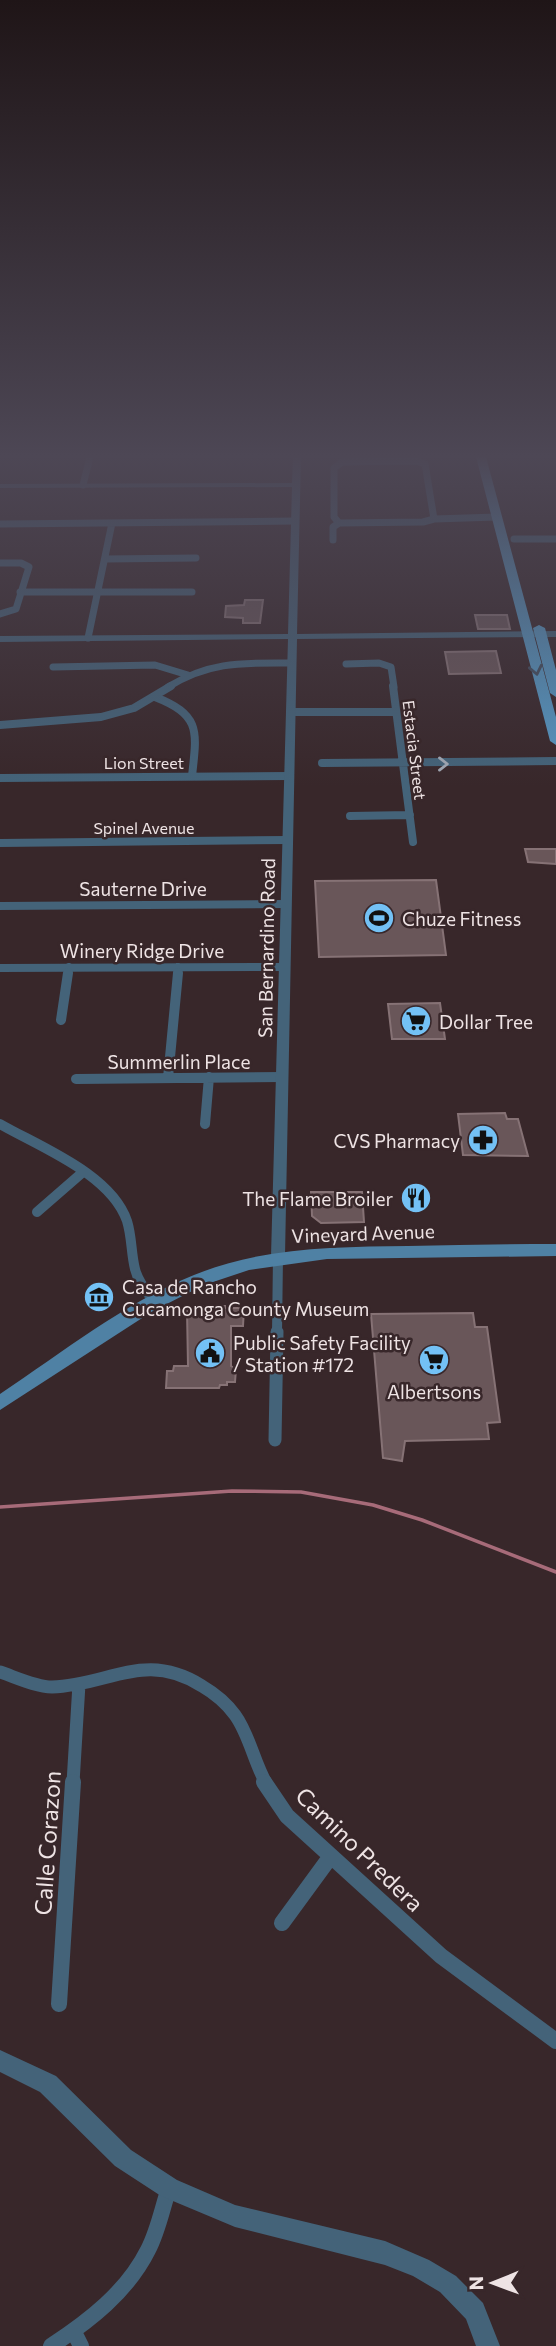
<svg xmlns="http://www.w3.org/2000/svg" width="556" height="2346" viewBox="0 0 556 2346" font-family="Commissioner,sans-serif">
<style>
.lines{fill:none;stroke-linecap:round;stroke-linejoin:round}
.stream{stroke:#a76b79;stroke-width:3.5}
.building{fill:#695659;stroke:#867275;stroke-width:2}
.minor-far4{stroke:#446379;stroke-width:7}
.minor-far3{stroke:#446379;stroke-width:8}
.minor-far2{stroke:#446379;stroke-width:10}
.minor-far1{stroke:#446379;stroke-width:13}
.minor{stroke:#446379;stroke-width:16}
.tertiary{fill:#446379;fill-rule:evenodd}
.secondary{fill:#4f81a4;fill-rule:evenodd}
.primary{fill:#5698c4;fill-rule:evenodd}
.oneway{stroke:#424f60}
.oneway2{stroke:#a2a9b4}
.labels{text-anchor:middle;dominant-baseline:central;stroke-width:5;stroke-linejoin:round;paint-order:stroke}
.far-street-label{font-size:16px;fill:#eee3e4;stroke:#38272a}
.street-label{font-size:19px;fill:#eee3e4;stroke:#38272a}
.poi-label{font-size:19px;fill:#eee3e4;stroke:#38272a;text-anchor:start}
.near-street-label{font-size:23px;fill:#eee3e4;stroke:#38272a}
</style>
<rect width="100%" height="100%" fill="#38272a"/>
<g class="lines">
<path class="stream" d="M0,1507L232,1491L301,1492L373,1505L422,1520L556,1572"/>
</g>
<path class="building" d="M245,600H263L260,623H243V618L225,617L226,606L244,605Z
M475,615H507L510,629H478Z
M496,651L501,673L449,674L445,652Z
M525,849H556V864L528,862Z
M436,880L446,955L319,957L315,881Z
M440,1003L445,1039H392L388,1004Z
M505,1113L507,1119H518L528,1156L463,1155L458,1114Z
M311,1192H362L364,1222L321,1223L312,1216Z
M225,1306V1308H244L243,1326H231V1366L236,1369L235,1382H227V1385H220L219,1388H166L167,1371H173L174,1366H188L187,1310H192V1307Z
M473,1313L475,1327H487L500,1422L487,1423L489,1439L405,1441L402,1461L383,1458L371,1314Z"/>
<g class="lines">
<path class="minor-far4" d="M83,485L90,457
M339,523L334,517V468L342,462L416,461L425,464L434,519
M339,523L423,522L434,519L497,517
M0,524L295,521
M514,539H556
M333,540V527L339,523
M105,559L196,558
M0,563H21L29,567L16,609L0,614
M20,592H192
M88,638L112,523
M346,664L379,663L391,667L394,687
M53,667L155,665L188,675
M168,687C210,661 243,663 291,663"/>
<path class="minor-far3" d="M393,686L413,842
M155,697C201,715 197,731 192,776
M290,712H396
M0,725L101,717L134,708L171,686
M322,763L556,761
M0,778L289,776
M350,816L410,815
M0,843L287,840
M0,906L286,904
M0,968L284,967
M68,974L69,967
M177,974L178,967"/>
<path class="minor-far2" d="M61,1020L68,973
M168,1078L178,973
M76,1079L282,1077
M0,1124C40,1147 111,1174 127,1221C132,1237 131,1253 135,1269C138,1282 147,1292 154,1302
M205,1124L209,1077
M37,1212L83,1172
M277,1334L278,1256"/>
<path class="minor-far1" d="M275,1440L277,1332
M0,1672C15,1677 36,1687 52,1687C110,1685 145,1650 202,1686C214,1693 227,1704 235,1715C249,1734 254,1762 266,1783
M73,1783L79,1684"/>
<path class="minor" d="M264,1782L287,1816L441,1956L556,2041
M282,1923L331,1856
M59,2004L73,1782
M74,2332L81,2346
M51,2346C89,2321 127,2292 148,2250C158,2231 162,2209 169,2188"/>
<path class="tertiary" d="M293,457H301L297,634L556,631V637L297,639L285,1256L283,1260H273L271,1256L288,639L0,642V636L288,634L292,487L0,488V484L292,483Z
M0,2050L56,2076L131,2150L177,2180L235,2205L385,2241L429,2260L456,2276L483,2303L500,2346H476L466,2319L440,2292L413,2276L385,2265L235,2227L161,2196L115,2166L40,2092L0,2072Z"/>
<path class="secondary" d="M556,1244V1256L327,1259L249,1270L204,1285L153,1311L0,1410V1394C63,1352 124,1303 194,1275C263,1247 334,1247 408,1246C457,1245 507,1244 556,1244Z"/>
<path class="primary" d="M476,457H486L556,717V745L550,741Z
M539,625L545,628L556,670V697L550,693L533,628Z"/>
</g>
<defs><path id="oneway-chevron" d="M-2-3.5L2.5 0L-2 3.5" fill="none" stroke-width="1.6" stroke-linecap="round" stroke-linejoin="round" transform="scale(1.75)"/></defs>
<use class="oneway" href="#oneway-chevron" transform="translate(536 670) rotate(78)"/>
<use class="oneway2" href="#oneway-chevron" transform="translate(443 764)"/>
<linearGradient id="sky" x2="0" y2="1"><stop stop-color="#1f1517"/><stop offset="0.58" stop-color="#4d4755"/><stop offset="1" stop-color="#4d4755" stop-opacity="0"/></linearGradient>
<rect width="556" height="786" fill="url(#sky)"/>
<defs>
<g id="stadium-disc" transform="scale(1.575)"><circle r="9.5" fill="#73c1f5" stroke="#38272a"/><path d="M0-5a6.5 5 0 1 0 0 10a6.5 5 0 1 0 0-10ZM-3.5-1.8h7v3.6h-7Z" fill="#111"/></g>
<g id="supermarket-disc" transform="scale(1.575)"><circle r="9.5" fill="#73c1f5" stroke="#38272a"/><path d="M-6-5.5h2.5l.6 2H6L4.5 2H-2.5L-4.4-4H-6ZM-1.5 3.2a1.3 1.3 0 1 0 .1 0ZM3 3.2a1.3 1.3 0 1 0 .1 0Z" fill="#111"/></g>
<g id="pharmacy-disc" transform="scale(1.575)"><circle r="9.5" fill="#73c1f5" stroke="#38272a"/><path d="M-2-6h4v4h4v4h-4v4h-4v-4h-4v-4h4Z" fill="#111"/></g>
<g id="restaurant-disc" transform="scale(1.575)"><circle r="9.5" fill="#73c1f5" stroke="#38272a"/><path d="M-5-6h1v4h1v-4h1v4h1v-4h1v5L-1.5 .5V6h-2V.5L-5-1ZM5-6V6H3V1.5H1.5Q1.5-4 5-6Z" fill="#111"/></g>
<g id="museum-disc" transform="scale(1.575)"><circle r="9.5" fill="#73c1f5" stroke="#38272a"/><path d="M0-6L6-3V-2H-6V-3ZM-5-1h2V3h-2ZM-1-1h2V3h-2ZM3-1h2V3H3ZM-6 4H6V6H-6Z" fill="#111"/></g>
<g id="civic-disc" transform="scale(1.575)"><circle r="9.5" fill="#73c1f5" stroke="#38272a"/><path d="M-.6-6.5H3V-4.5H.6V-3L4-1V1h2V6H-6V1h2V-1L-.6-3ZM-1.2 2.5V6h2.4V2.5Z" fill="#111"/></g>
</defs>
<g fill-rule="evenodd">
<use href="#stadium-disc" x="379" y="918"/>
<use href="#supermarket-disc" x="416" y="1021"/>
<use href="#pharmacy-disc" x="483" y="1140"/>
<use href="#restaurant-disc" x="416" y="1198"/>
<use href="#museum-disc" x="99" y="1297"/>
<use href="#civic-disc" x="210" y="1353"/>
<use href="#supermarket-disc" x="434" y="1360"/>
</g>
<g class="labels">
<g class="far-street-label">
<text transform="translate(415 750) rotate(83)">Estacia Street</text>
<text x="144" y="762">Lion Street</text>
<text x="144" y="827">Spinel Avenue</text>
</g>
<g class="street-label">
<text x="143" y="888">Sauterne Drive</text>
<text transform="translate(266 948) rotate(-89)">San Bernardino Road</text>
<text x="142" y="950">Winery Ridge Drive</text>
<text x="179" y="1061">Summerlin Place</text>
<text transform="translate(363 1233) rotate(-2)">Vineyard Avenue</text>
</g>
<g class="poi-label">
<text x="402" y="918">Chuze Fitness</text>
<text x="439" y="1021">Dollar Tree</text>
<text x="460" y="1140" text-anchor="end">CVS Pharmacy</text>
<text x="393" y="1198" text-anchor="end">The Flame Broiler</text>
<text x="122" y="1286">Casa de Rancho<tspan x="122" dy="22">Cucamonga County Museum</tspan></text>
<text x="233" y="1342">Public Safety Facility<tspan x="233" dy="22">/ Station #172</tspan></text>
<text x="434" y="1391" text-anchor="middle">Albertsons</text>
</g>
<g class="near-street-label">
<text transform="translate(47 1843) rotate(-86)">Calle Corazon</text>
<text transform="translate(360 1849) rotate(44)">Camino Predera</text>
</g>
</g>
<g transform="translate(493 2283) rotate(269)" stroke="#38272a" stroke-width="5" paint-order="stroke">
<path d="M0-5L12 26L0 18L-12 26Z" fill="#eee3e4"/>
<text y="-10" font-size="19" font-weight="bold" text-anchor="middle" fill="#eee3e4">N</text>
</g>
</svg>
